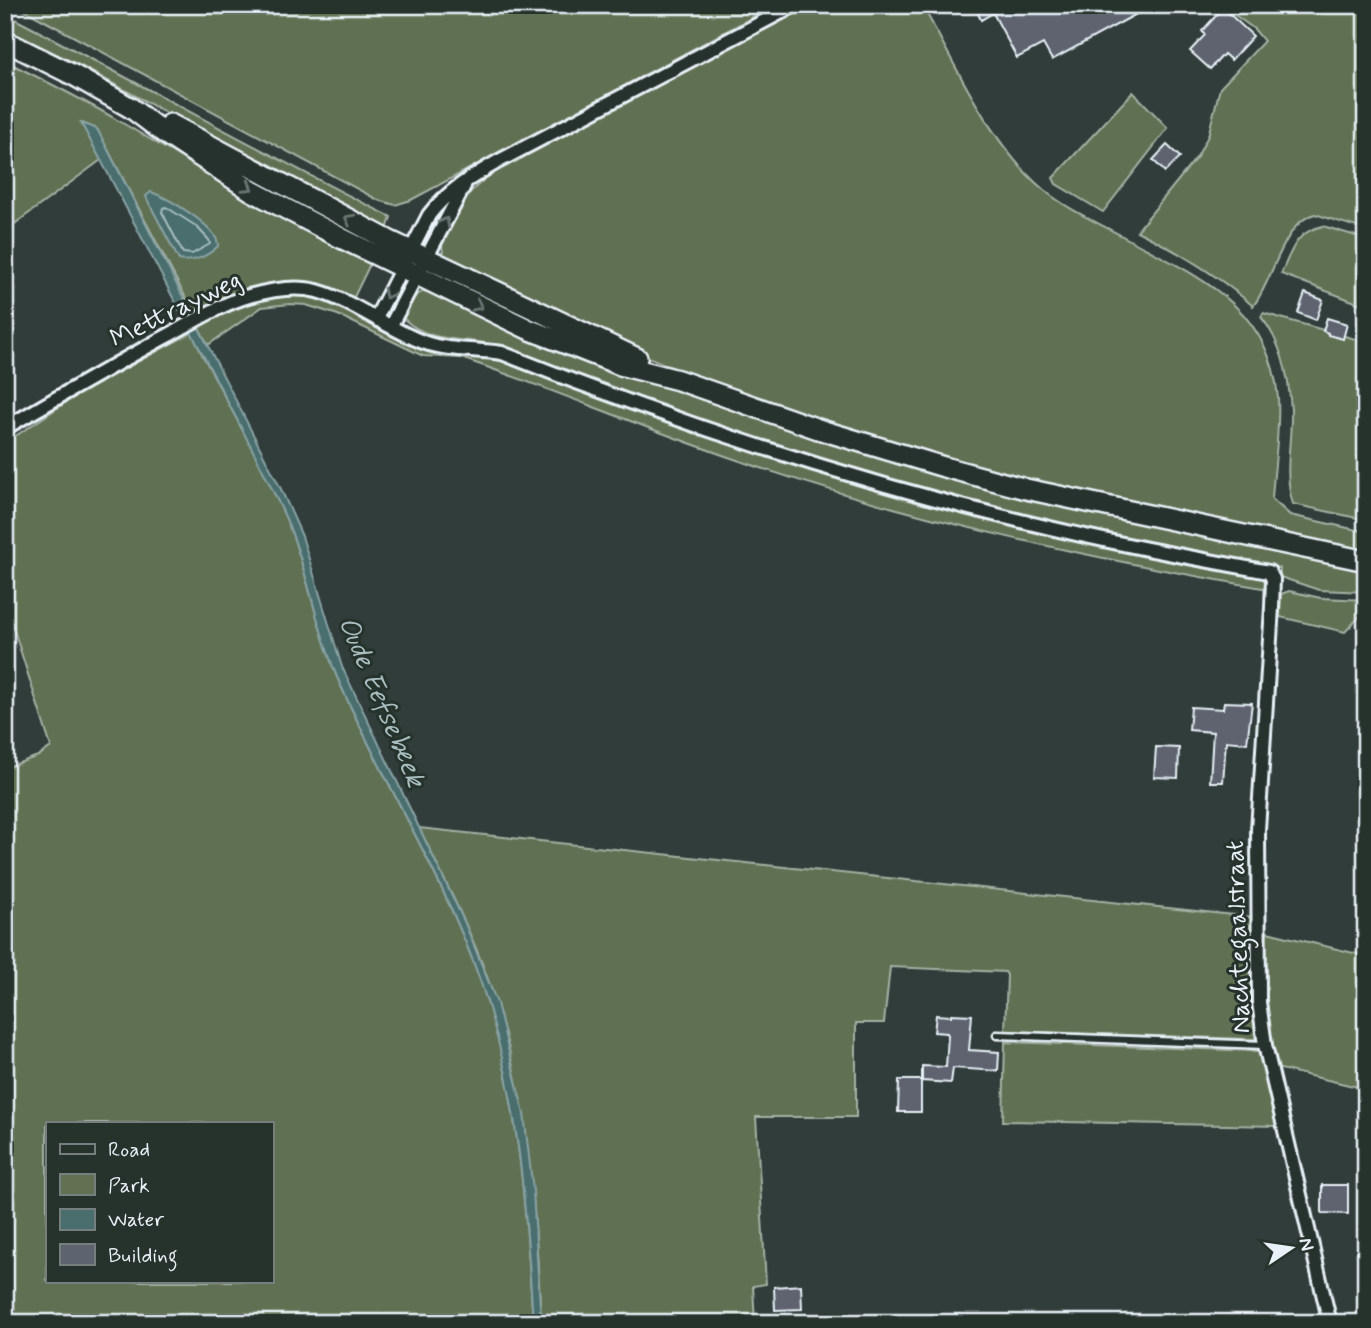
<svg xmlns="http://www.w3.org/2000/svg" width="1371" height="1328" viewBox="0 0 1371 1328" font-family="Mynerve,sans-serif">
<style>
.green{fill:#617152;stroke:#a4b1a5;stroke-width:2;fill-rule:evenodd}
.water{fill:#496e6d;stroke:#89a2a5;stroke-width:2}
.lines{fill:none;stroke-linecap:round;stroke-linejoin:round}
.shore{stroke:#a8bdc0;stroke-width:2}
.building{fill:#5e6370;stroke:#e8f1f8;stroke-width:2}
.service-casing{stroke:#e8f1f8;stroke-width:11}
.minor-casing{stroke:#e8f1f8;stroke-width:18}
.primary-casing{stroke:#e8f1f8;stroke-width:24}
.service{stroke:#26332d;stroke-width:6}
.minor{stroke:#26332d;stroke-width:12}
.primary{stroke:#26332d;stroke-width:19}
.oneway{stroke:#6a7674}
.labels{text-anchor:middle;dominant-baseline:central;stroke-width:6;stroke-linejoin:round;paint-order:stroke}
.street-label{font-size:26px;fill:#e8f1f8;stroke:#26332d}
.water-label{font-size:28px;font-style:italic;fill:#a8bdc0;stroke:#26332d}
</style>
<rect width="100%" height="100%" fill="#313d3a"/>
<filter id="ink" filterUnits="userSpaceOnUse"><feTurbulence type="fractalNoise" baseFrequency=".0143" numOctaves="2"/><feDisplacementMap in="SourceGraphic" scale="14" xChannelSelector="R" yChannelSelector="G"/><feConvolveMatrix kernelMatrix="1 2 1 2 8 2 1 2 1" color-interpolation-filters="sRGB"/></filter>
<g filter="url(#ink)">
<path class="green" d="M15,5H775L411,200L395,205L378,200Z
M808,5H922C956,65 991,146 1044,190C1068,210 1099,223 1126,238C1198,277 1270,305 1278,398C1280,431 1274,466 1272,499L1290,515L1366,532V553C1235,526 1102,501 973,467C896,447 820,422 746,396C642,359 545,309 447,261C428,231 469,191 491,174Z
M1221,5H1366V230L1315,214C1283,221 1272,284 1253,306C1218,275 1179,252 1137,231L1197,157L1208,136L1220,88L1264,41L1254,29Z
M5,14C134,80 261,152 391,217L386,233L79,65L5,29Z
M5,61C44,80 82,99 119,121C202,169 283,223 372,260L354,297C343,296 330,288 318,286C267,277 236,291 193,316L190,306L97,129L82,123L101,160L5,231Z
M1133,92L1168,128L1103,212L1056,184L1053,178Z
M1323,226L1366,239V306L1281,274C1292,250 1295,232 1323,226Z
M426,291L781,426L1366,569V592L1319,590L1280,577V568C1174,548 1068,528 963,501C804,460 648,404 495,345C463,337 429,344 403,318C407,305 412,294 426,291Z
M292,295L305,296L326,301L389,330L497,357L690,429L894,495L1001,523L1110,548L1260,576L1267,582L1268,589C1093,559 918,521 749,464C652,432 558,391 461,358L423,356L338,315L306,305L290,304L262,307L208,345L198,326C229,311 257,296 292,295Z
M1263,313L1366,342V520L1293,504C1283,473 1292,442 1291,410C1289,378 1282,342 1261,317Z
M193,332C197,349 208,364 216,380C239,424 264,467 284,512C307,566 315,625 338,679C383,781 444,877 481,982C519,1093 526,1207 533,1323H5V768L38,756L51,747L12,624L5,625V443L83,391ZM47,1123H271V1281H47Z
M1289,591L1321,598L1366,600V610L1345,632L1280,617L1281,594Z
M419,828L1252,917C1250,956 1250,996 1258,1034L1254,1039H1248L1005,1031L1007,975L1005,972L890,967L884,1023H856V1117H756L766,1284L753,1286L755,1323H541C536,1215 529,1107 496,1003C477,942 447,885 419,828Z
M1263,931L1366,956V1089L1276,1068L1268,1019Z
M1005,1042L1258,1051L1262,1054L1278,1126L1003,1121Z"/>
<path class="water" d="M81,123L97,129L105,144L280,487L302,536L342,667L464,921L497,1003L524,1114L533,1191L541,1323H533C526,1207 519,1094 481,983C444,876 382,780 337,677C314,623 307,563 282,510C252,445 217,382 184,319C150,253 116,188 81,123Z
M151,192C168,198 219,227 218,246C208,256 193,263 179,260L147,199L146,196Z"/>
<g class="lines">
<path class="shore" d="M163,208L166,207L196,226L209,240L210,244L192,254L183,253L162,212Z"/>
</g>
<path class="building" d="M974,5H1153L1052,60L1043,44L1017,58L993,13L981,20Z
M1223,8L1253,36L1231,60L1224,54L1210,69L1190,51L1205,35L1202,31Z
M1167,145L1180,157L1165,172L1153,160Z
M1305,293L1323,300L1316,320L1298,313Z
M1327,318L1347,324L1343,339L1328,335V333L1323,331Z
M1224,702L1252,703L1247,743L1226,741L1223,782H1210L1213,732L1189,730L1191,707L1223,709Z
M1156,747L1179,748L1178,778L1154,777Z
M951,1014L972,1015L969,1050L999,1052L998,1071L953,1068L951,1083L922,1081V1066L946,1067L948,1035L947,1033L934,1032L936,1015L951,1016Z
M899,1080H921V1112H898Z
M1322,1185H1348V1214L1322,1213Z
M801,1285L802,1309L775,1310L774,1287Z"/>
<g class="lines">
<g class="service-casing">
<path id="service" d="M997,1035L1265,1045"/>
</g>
<g class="minor-casing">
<path id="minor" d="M376,318L429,215C447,191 473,176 499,161L795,5
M391,325L464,186
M5,428C59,397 113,365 167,336C193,322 221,304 249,296C270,290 295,285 317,291C355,302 386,328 423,342C447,351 476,349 502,353C672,421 847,479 1025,522C1106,542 1187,557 1269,572L1273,579L1272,607L1258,830L1259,1002L1265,1045L1330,1323"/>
</g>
<g class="primary-casing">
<path id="primary" d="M5,41L75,76L131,108L164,133L252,191L341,238L528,329L620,365L678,380L821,430L944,467L1026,489L1366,561
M170,124L388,240L637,358"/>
</g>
<use href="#service" class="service"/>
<use href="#minor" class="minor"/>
<use href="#primary" class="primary"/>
</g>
<defs><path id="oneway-chevron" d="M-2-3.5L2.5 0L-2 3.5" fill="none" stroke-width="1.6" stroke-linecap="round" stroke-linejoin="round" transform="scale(1.75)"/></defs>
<g class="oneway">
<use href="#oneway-chevron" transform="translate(248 187) rotate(32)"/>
<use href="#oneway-chevron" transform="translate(349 219) rotate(-152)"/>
<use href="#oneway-chevron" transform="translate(445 222) rotate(-62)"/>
<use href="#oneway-chevron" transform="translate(388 294) rotate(117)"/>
<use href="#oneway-chevron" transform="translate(478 306) rotate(25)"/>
</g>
</g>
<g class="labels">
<g class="street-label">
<text transform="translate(176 310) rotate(-26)">Mettrayweg</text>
<text transform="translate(1239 937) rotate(-92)">Nachtegaalstraat</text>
</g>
<g class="water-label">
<text transform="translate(381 702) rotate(67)">Oude Eefsebeek</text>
</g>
</g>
<rect width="1371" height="1328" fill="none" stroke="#26332d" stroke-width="28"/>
<rect x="14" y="14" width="1343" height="1300" fill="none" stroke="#e8f1f8" stroke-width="2.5" filter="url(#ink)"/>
<rect x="46" y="1122" width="228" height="161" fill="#26332d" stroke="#747f7e" stroke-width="2"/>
<rect x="60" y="1144" width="35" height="10" fill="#26332d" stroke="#747f7e" stroke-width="2"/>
<text x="108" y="1156" font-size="21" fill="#e8f1f8">Road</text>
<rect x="60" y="1174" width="35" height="21" fill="#617152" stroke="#747f7e" stroke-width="2"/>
<text x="108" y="1192" font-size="21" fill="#e8f1f8">Park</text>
<rect x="60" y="1209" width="35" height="21" fill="#496e6d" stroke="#747f7e" stroke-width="2"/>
<text x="108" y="1226" font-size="21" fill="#e8f1f8">Water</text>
<rect x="60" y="1244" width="35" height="21" fill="#5e6370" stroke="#747f7e" stroke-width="2"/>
<text x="108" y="1262" font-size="21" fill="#e8f1f8">Building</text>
<g transform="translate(1291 1248) rotate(77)" stroke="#26332d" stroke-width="5" paint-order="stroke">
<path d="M0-5L12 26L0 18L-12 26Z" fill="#e8f1f8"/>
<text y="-10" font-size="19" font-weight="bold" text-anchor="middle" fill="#e8f1f8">N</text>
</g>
</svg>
